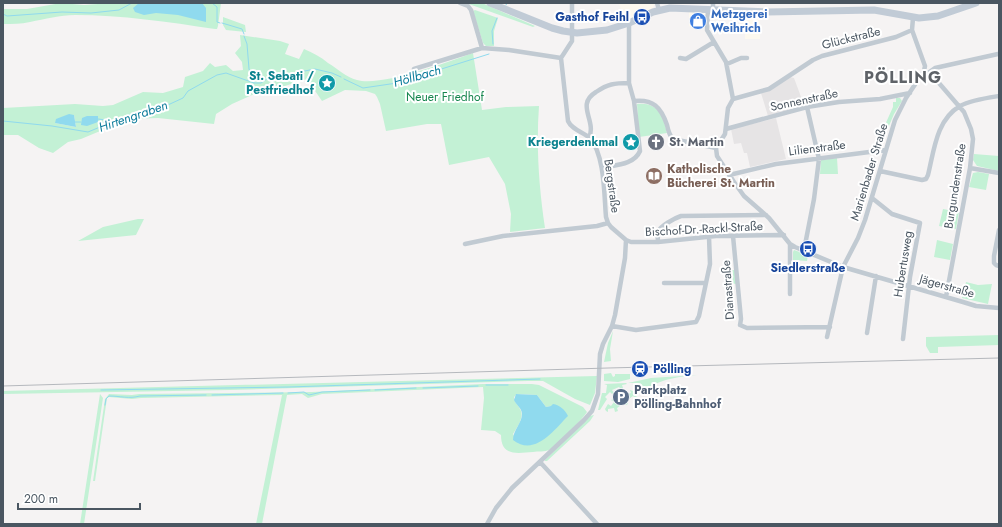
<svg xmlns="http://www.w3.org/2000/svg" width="1002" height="527" viewBox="0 0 1002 527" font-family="Jost,sans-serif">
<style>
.commercial{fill:#fdf9ef}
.education{fill:#e6e4e5}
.green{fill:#c3f1d5;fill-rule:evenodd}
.water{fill:#90daee}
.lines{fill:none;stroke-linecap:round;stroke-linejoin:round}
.stream{stroke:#90daee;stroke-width:1}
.street{stroke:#c1cad2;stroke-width:4.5}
.secondary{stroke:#c1cbd6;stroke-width:7}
.rail{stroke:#b5b8bd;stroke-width:1}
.labels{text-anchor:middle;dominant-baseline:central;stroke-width:4;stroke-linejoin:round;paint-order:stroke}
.shop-label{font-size:12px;font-weight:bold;fill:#366cbe;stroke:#fff;text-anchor:start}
.transit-label{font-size:12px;font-weight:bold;fill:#164399;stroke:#fff;text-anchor:end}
.street-label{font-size:12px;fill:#4a5661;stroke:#fff}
.culture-label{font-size:12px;font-weight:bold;fill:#0d838f;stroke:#fff;text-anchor:end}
.park-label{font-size:12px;fill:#17864f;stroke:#fff}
.worship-label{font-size:12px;font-weight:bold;fill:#5b616d;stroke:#fff;text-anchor:start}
.education-label{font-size:12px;font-weight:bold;fill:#785e54;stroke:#fff;text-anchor:start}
.service-label{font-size:12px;font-weight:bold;fill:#4e5e75;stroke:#fff;text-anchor:start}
.water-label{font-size:13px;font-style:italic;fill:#0c7c9b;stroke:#fff}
.district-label{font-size:16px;font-weight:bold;letter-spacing:1px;fill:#5f6368;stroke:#fff}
</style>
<rect width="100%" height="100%" fill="#f5f3f3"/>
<path class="commercial" d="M619,3H655L653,8L650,11L624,22Z
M689,10L705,13V27H691L689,26Z
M745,15H760V39H745Z"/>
<path class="education" d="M790,77L794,78L804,105L768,116L761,93L777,86Z
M776,118L786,159L750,167L747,153H744L741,143L734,144L731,129Z"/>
<path class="green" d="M61,3L84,5L111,3H221L218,26L217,29H215C168,22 122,15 75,15C60,15 45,19 30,22C21,24 12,24 3,24V9H27Z
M466,3H482L535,26L533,27Z
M475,10L498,18L494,31V46H486L483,43L473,11Z
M223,17L245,25L246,32L226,30L223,25Z
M240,35L280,41L289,44L285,54L299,59L304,49C313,53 321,57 328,63C338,69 346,77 357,80C381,87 448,62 473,53L482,110L506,107L539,106C536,147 539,188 545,228L510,232L511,214L505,184L489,157L449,165L441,124H427L386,131L380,104L377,97L375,94L366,91L345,90L322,101L307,79L269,91L259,92L232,104L216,114L214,124L158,118L129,119L81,139L68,142L53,153L39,148L18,135H3V108L75,104L103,106L113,105L143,92L163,93L183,87L185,77L203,71L210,63L215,67L226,65L233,71L243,70L242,62L235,53L241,46ZM74,115L76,127L55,123Z
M896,98H900L902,101L894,114L888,128L884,127L893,107V102H896Z
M637,104C658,102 663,115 667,133L639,137Z
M974,154L999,156V171L977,166L973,160Z
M837,158L838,174H820L821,160Z
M978,172L989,174L986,190L969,187L973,173Z
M943,209L959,212L956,229L939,226Z
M138,219H144L136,235L78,241L103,227Z
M937,240L953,244L950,260L934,257Z
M794,250L808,255L807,261L793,260V252Z
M730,270H735L736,284L725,282L726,274H729Z
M966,282L978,285L992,284L988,304L962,298Z
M613,331L610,349L611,361L604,362L608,343Z
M999,335V345L938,347V353H930L926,346V337Z
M611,373L613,377L615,376V374H630V379L618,382L604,381V374Z
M697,375C676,377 658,379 642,393L640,391L642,389L634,383H628L651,378Z
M597,376L595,393L590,405L575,399L543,381H528L230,390L3,394V391Z
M626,383L627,384L622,385L623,388L621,389L619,387L612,390L614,393L612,394L610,392L605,397L607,399L600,410H598L602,393H606L607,385L604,384Z
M483,384H532L539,385L583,407L587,412C583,419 555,447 549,450C545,452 538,451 533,452C518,453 501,457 501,435L495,431L481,430L484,398L483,387L322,394L308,398L302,394L287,395L262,524H256L282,395L141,398L132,399L109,397L107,398L95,481H93L105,399L109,394L132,395L139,394L312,392ZM517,394L537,395L546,407L551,406L537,443L526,445L518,443L513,434C517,427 525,417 520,409C517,403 515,404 514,397Z
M630,390L636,392L638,395L635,398L633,396L626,401L628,404L626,405L624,403L617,408L618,411L615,412L614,408L608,409V412L606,411L605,409L608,404L611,406L614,402L611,400L613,399L615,401L621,396L620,394L622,392L623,395L631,393Z
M100,394L103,398L84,524H80Z
M594,415L590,421L547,461H545V460L590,416Z"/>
<path class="water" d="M139,3H202L206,8V22L178,15L156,13L144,15L135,12L133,8Z
M69,114L74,115L76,127L55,123L56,119Z
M87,116H98V122L87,126L81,125L82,118Z
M516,394L537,395L546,407L551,406L553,404C560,405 565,410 568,416C554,430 535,457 513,440C513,430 522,423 522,414C522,408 516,405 514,400Z"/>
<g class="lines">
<path class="stream" d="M212,3L217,7V22L220,23
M506,5L507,3
M3,14L7,16L62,12L91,13L119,10L132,3
M222,23L242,29L244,34
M244,36L247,44L249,69L254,82
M493,44L492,31L497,18
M344,79L363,88L397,83L489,54
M98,119L114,121
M3,121L52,126L88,132L129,115L157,110L183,98L188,91L217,75L226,73L254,83H261L268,78L315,69L332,73L341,77
M75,122H81
M486,385H508
M423,388L478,386
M101,390L288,387L540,379
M375,390L416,388
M288,393L304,392L309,395L322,392L370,390
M212,395L283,393
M105,405L106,399L109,396C120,396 129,399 140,396L206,395"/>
<path class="street" d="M460,3L468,6L471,10L482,48
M572,3V41L561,58L568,121C572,130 583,132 590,138C605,156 604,195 606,217L608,223L611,227L626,240L631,242H658L716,236L784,235
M657,3L659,10
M708,10L707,30L726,62L733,99L728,108L725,134L716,148L717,156L734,182L744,196L769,218L790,244L795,247L843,267L963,302L976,306L999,308
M713,10V3
M680,58L686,59L714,42
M727,64L741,58H747
M414,69L482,48L509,50L561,58
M924,71L932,75L964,112L971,129L973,139L970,168L946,297
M928,73L935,68L998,54
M733,99L769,89L813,60L822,56L896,37L912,30
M634,101C653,99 661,107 667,125C668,130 669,135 673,139L716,148
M726,129L807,107L839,102L880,99L910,93
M589,138C597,120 575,105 596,92C608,84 614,83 629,83
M602,168C615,165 634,165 640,151L634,101L629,83V23
M970,168L999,173
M880,171L922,180L926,179L928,175C934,151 936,120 960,106C971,100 986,98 999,96
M729,175L776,164L885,150
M872,198L892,214L920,223L910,277L903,339
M999,230L994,256V263L996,265L999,266
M733,236L741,319L740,325L747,328L830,327
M658,242C658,239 657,235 658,232C660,226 675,218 681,216L766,215
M465,244L503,236L597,226L608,223
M790,244V294
M804,250L814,199L819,159L807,107
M664,283H705
M612,326L636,330L696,322L699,316L710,264L709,237
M867,333L876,276
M827,337L843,267L858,238L865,220L895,120L906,98L924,71L925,66L912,30L913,18
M540,462L597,524
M487,524L496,508L512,488L584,420L592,411L598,394L600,354L603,344L612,326L615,315L625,258L626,240"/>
<path class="secondary" d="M490,3L552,28L563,31L577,33L607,30L629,23L653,12L670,8L767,12L874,10L919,18L938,16L976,3"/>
<path class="rail" d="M3,386L608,368L999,358"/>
</g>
<defs>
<g id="bus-disc" transform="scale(0.9)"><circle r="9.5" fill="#1a4fb4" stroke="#fff"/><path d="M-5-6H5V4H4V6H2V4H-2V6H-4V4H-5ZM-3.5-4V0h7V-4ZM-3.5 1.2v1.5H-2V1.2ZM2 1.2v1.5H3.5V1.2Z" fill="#fff"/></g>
<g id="shop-disc" transform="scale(0.9)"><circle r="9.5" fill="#3f7fe0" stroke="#fff"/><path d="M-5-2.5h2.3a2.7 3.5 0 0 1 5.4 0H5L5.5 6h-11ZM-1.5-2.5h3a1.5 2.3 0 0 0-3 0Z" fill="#fff"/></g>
<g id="sight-disc" transform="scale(0.9)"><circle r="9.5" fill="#0f9aa8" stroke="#fff"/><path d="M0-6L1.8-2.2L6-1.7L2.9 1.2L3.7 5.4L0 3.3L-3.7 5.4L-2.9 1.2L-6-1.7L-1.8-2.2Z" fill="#fff"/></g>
<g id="church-disc" transform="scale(0.9)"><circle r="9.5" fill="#6b7280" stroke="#fff"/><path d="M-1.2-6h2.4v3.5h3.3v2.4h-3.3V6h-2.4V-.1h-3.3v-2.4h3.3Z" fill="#fff"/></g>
<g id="library-disc" transform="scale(0.9)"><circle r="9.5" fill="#8d6e63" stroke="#fff"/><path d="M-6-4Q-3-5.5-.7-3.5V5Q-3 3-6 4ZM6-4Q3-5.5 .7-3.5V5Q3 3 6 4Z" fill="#fff"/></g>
<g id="station-disc" transform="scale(0.9)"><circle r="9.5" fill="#1a4fb4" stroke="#fff"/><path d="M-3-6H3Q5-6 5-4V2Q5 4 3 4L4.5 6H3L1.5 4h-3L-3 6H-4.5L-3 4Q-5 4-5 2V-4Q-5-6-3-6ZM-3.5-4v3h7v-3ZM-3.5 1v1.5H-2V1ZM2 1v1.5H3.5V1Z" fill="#fff"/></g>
<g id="parking-disc" transform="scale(0.9)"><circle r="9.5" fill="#5c6f8a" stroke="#fff"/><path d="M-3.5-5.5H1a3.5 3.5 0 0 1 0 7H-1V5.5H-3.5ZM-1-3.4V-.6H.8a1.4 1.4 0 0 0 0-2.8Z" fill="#fff"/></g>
</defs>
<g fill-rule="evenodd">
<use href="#bus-disc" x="642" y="17"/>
<use href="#shop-disc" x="698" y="21"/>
<use href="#sight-disc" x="327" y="83"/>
<use href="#sight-disc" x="631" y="142"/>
<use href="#church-disc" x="656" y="142"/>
<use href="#library-disc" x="654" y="176"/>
<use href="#bus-disc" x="808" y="249"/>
<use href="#station-disc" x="640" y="369"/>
<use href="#parking-disc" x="621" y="397"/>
</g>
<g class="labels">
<g class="shop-label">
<text x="711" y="14">Metzgerei<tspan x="711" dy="14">Weihrich</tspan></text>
</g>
<g class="transit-label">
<text x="629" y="17">Gasthof Feihl</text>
<text x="808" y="268" text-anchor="middle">Siedlerstraße</text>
<text x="653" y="369" text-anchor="start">Pölling</text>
</g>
<g class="street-label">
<text transform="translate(851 38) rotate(-14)">Glückstraße</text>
<text transform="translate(804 100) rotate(-12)">Sonnenstraße</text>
<text transform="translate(817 148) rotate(-7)">Lilienstraße</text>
<text transform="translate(869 172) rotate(-73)">Marienbader Straße</text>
<text transform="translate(612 186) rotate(82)">Bergstraße</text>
<text transform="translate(955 186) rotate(-81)">Burgundenstraße</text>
<text transform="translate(704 229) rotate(-3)">Bischof-Dr.-Rackl-Straße</text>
<text transform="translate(903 264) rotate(-81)">Hubertusweg</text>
<text transform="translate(947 286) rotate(16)">Jägerstraße</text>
<text transform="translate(728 290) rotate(-94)">Dianastraße</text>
</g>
<g class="culture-label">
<text x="314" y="76">St. Sebati /<tspan x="314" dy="14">Pestfriedhof</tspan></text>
<text x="618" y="142">Kriegerdenkmal</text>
</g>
<g class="park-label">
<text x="445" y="97">Neuer Friedhof</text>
</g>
<g class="worship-label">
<text x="669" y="142">St. Martin</text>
</g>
<g class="education-label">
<text x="667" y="169">Katholische<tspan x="667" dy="14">Bücherei St. Martin</tspan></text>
</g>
<g class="service-label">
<text x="634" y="390">Parkplatz<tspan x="634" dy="14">Pölling-Bahnhof</tspan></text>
</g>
<g class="water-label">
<text transform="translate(417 76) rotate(-16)">Höllbach</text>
<text transform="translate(133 116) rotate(-19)">Hirtengraben</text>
</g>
<g class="district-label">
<text x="903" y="77">PÖLLING</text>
</g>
</g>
<rect width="1002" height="527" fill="none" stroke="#4a5661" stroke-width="8"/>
<path d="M18 503v6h122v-6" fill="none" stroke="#4a5661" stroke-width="2"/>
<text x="24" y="503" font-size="12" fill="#4a5661" stroke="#ffffff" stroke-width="3" paint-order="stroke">200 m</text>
</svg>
